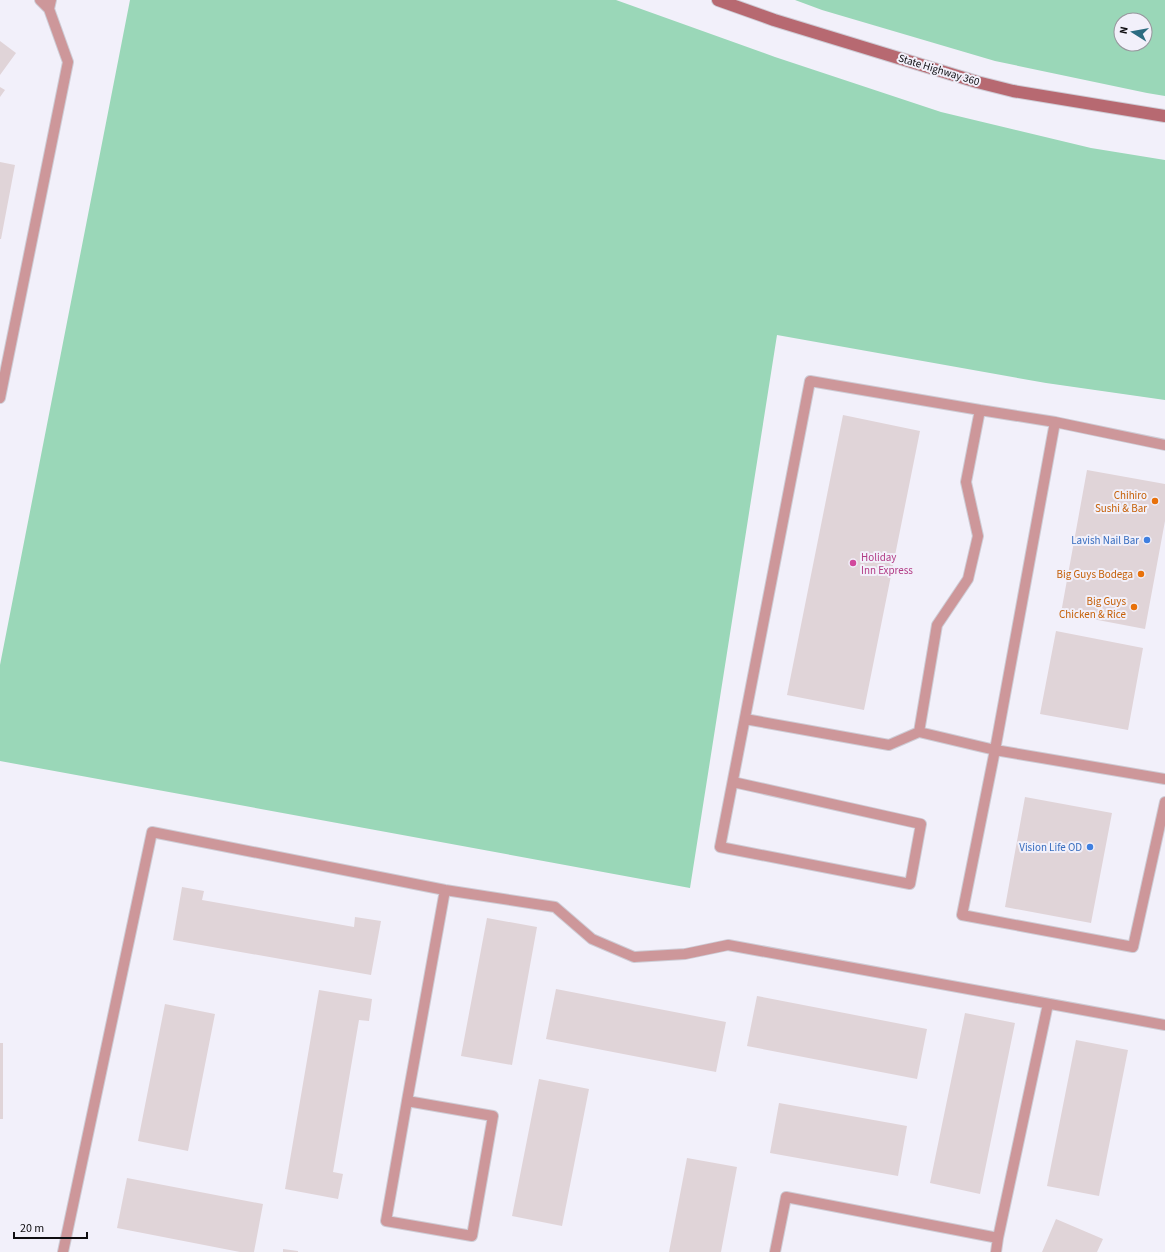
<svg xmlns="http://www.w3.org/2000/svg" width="1165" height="1252" viewBox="0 0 1165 1252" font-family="'Source Sans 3',sans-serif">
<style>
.green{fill:#9ad7b8;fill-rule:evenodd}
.building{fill:#e0d4d8}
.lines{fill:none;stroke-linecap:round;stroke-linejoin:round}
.lane-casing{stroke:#ceccd5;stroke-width:12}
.secondary-casing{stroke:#ceccd5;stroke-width:14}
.lane{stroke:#cd979a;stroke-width:10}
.secondary{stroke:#b76971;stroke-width:12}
.food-dot{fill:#e8710a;stroke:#f2f0fa;stroke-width:1.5}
.shop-dot{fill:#3f7fe0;stroke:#f2f0fa;stroke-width:1.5}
.hotel-dot{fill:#d1479c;stroke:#f2f0fa;stroke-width:1.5}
.labels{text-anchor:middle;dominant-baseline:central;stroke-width:4;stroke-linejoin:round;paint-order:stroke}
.street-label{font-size:11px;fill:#0f0e11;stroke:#f2f0fa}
.food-label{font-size:11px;fill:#c56008;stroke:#f2f0fa;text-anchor:end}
.shop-label{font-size:11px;fill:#366cbe;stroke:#f2f0fa;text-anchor:end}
.hotel-label{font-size:11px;fill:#b23c85;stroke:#f2f0fa;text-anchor:start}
</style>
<rect width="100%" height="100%" fill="#f2f0fa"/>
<path class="green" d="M130,0H616L775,57L941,112L1091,148L1165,160V400L1046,383L777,335L690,888L0,761V665Z
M795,0H1165V96L1147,93L995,61L822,10ZM1121,20H1145V44H1121Z"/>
<path class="building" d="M0,41L16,53L0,75Z
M0,87L5,90L0,97Z
M0,162L15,165L1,239H0Z
M843,415L920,431L864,710L787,695Z
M1087,470L1165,484V521L1145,629L1061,613Z
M1056,631L1143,648L1128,730L1040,714Z
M1025,797L1112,813L1091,923L1005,907Z
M182,887L204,891L202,900L354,927L355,917L381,921L371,975L173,940Z
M487,918L537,927L512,1065L461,1056Z
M556,989L726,1022L716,1072L546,1039Z
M319,990L372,999L369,1021L359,1020L333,1172L343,1174L338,1199L285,1189Z
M757,996L927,1029L917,1079L747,1046Z
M165,1004L215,1014L188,1151L138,1141Z
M965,1013L1015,1023L980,1194L930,1183Z
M1076,1040L1128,1050L1099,1196L1047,1186Z
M0,1043H3V1119H0Z
M539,1079L589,1089L562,1226L512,1216Z
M779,1103L907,1126L898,1176L770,1153Z
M687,1158L737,1167L721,1252H669Z
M127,1178L263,1204L254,1252H240L117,1228Z
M1056,1219L1103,1239L1097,1252H1042Z
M283,1249L298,1251V1252H283Z"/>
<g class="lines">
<g class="lane-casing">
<path id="lane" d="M40,0L49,9
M0,398L68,62L49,9L51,0
M980,410L1055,422
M1165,445L1055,422L995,750L962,915L1133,947L1165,802
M745,719L889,745L919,732
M733,782L921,824L910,884L720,847L810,381L980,410L966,482L978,536L968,579L937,625L919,732L995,750L1165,779
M407,1101L493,1116L472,1236L386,1221Z
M407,1101L445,890
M998,1238L1048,1004
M63,1252L152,832L445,890L555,907L592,939L634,957L685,954L728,945L1165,1025
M775,1252L786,1197L998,1238L996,1252"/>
</g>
<g class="secondary-casing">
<path id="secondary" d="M718,0L774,20L977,82L1013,91L1165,116"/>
</g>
<use href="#lane" class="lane"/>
<use href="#secondary" class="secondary"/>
</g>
<g class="food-dot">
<circle cx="1155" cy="501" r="4"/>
<circle cx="1141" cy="574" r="4"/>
<circle cx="1134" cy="607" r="4"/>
</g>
<g class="shop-dot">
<circle cx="1147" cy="540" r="4"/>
<circle cx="1090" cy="847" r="4"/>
</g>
<circle class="hotel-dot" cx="853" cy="563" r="4"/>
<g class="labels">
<g class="street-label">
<text transform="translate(939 70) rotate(17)">State Highway 360</text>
</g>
<g class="food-label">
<text x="1147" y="495">Chihiro<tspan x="1147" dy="13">Sushi &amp; Bar</tspan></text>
<text x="1133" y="574">Big Guys Bodega</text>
<text x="1126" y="601">Big Guys<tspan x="1126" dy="13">Chicken &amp; Rice</tspan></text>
</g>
<g class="shop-label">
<text x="1139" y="540">Lavish Nail Bar</text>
<text x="1082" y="847">Vision Life OD</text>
</g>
<g class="hotel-label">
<text x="861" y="557">Holiday<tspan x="861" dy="13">Inn Express</tspan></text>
</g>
</g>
<g transform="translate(1133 32) rotate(281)"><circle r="19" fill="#f2f0fa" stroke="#97969d"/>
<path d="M0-3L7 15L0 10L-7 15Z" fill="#2c6c81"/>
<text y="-6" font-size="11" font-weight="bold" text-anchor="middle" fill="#0f0e11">N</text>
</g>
<path d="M14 1232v6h73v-6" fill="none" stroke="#0f0e11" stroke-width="2"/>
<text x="20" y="1232" font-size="12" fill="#0f0e11" stroke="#f2f0fa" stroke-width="3" paint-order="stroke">20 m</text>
</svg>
